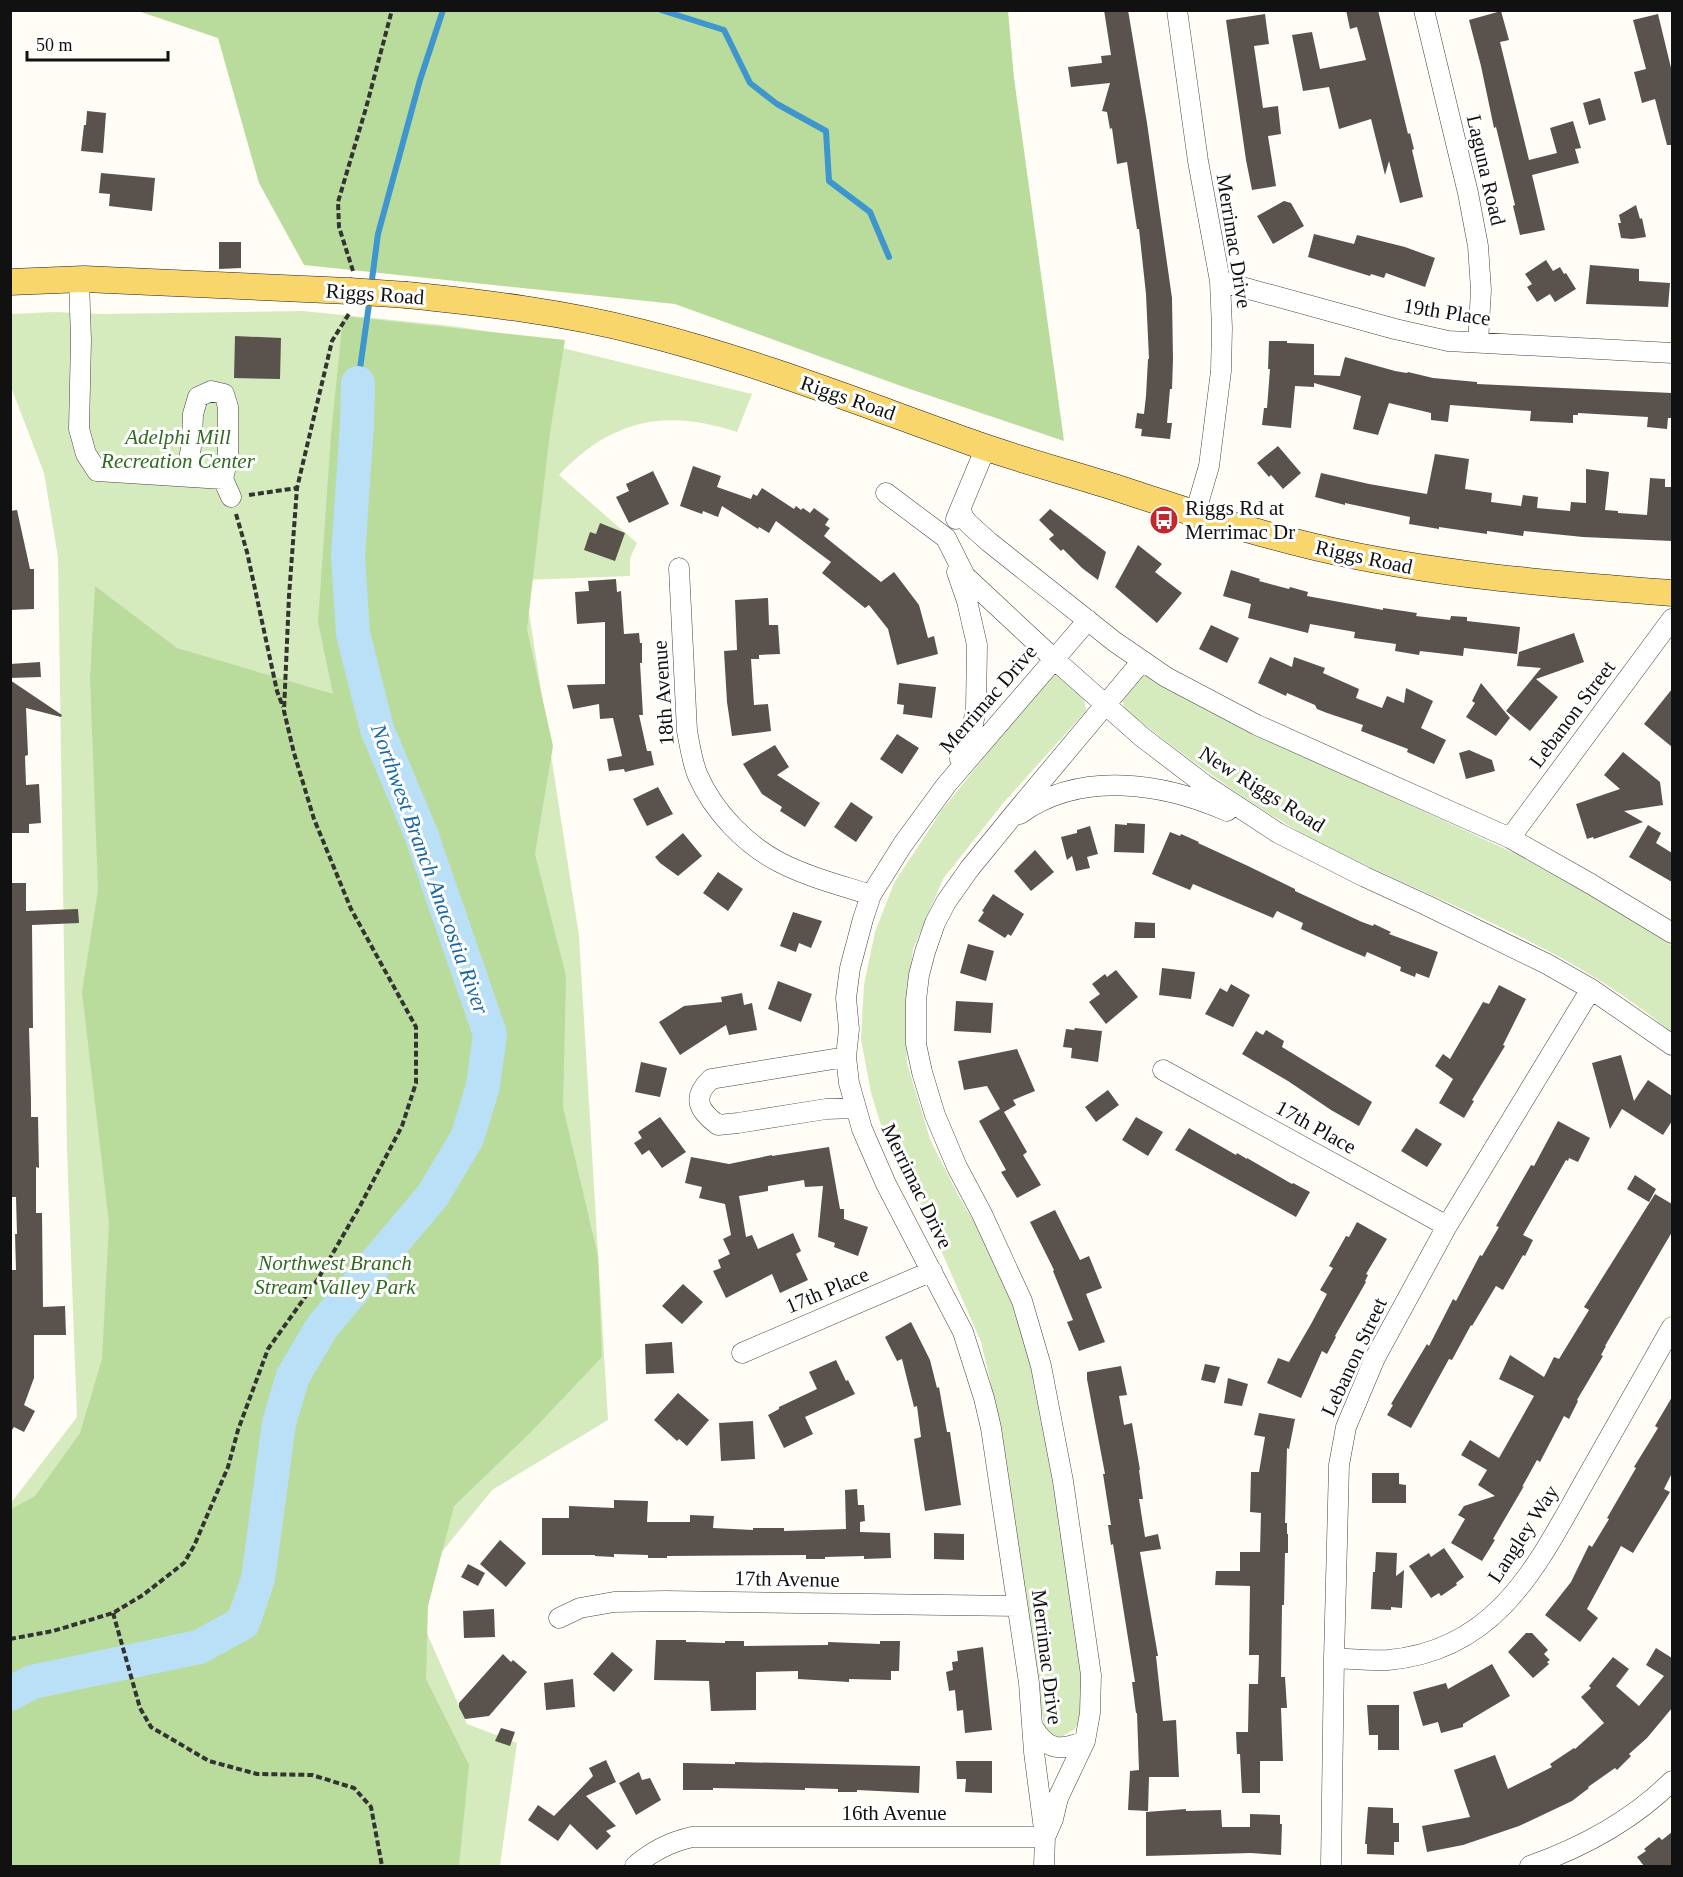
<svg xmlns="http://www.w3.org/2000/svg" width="1683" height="1877" viewBox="0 0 1683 1877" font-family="Georgia,serif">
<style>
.green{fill:#d5ebbd}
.forest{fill:#b9dc9c}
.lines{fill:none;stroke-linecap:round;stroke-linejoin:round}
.stream{stroke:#3f96cf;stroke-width:6}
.river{stroke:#b9e0f7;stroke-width:34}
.building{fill:#5a524d}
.minor-casing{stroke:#444;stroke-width:21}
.major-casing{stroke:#222;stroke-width:27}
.path{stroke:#333;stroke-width:4;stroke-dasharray:6 3;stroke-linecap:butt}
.minor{stroke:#fff;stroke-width:20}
.major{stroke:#f9d66b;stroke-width:26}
.major-bridge-casing{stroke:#222;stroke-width:27;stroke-linecap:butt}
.major-bridge{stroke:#f9d66b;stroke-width:26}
.labels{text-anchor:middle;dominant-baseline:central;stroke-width:6;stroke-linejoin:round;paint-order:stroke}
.street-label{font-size:21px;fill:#111;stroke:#fff}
.park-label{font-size:21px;font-style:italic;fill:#2f6b1f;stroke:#fff}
.poi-label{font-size:21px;fill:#111;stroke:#fff;text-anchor:start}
.water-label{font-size:22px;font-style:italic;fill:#1768a6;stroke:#fff}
</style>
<rect width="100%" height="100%" fill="#fffdf5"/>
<path class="green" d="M303,311L452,326L505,334L752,394L737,432C665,408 611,420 559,475L637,543L630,558V576L524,580L579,936L608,1420L492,1490L424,1574L422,1622L467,1724L517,1743L500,1866H11V1503L77,1417L67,1151L58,557L44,473L11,387V314L54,312L103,314Z
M1149,674L1334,770L1516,854L1621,911L1672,946V1033C1566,943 1432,901 1310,838C1297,831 1284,822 1271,815C1220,783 1172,746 1124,709L1122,696L1136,678Z
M1056,675L1084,698L1086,711L1004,802L943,879L913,949L906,1014L907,1063L930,1139L959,1197L990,1248L1009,1293L1033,1366L1068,1564L1082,1673L1083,1709L1075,1729L1061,1737L1051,1735L1044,1726L1022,1570L990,1380L981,1342L940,1248L909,1191L885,1138L871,1093L861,1039L864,985L875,932L894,883L942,810L1047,679Z"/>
<path class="forest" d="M138,11H1008L1014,78L1064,441L901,386L675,304L304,265L259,183L218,38Z
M343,316L565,340L550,432L527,629L553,746L535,854L566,976L563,1107L598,1256L602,1357L531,1432L454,1506L428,1606L426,1679L469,1765L459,1866H11V1509L35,1496L80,1433L102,1359L109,1223L82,992L98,890L90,678L95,586L177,648L333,694L318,622L331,435Z"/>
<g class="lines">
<path class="stream" d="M661,10L724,30L750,83L777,104L826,131L829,181L870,212L889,257
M371,287L378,234L420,80L443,10
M358,383L370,297"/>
<path class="river" d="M10,1694L32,1682L199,1647L243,1623L258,1579L279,1423L293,1376L322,1327L433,1195L467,1138L483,1086L490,1034L421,834L377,729L353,634L348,556L357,423L358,383"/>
</g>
<path class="building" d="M1104,10H1128L1147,123L1172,298L1173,359L1172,389H1170L1167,423H1172L1170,439L1141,436L1142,429L1135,428L1137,413L1144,414L1146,396L1148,359H1149L1146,294L1139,229H1137L1127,162L1117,164L1112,128L1110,129L1107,112L1102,111L1110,83L1071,87L1068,67L1102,63L1101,56L1111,55Z
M1346,10H1378L1408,134L1410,133L1414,149L1412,150L1423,197L1400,203L1389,161L1385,175L1371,119L1339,129L1329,87L1303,91L1292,35L1312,32L1320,69L1366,60L1357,27L1350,29Z
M1501,11L1509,40L1500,42L1529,160L1557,153L1550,128L1573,121L1581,148L1575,149L1579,163L1532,175L1545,230L1520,235L1513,206L1515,205L1496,127L1494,128L1481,66L1469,20Z
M1265,14L1269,44L1254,46L1263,108L1278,106L1281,134L1268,136L1276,186L1252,190L1246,160L1226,20Z
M1658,14L1672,72V145H1667L1655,99L1642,103L1634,72L1646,69L1633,20Z
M1600,98L1606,120L1589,125L1583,103Z
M87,111L106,113L103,153L81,151L84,125H86Z
M101,173L155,178L152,211L109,206L110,194L99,193Z
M1284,201L1291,203L1304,226L1273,244L1257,216Z
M1636,205L1640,219L1642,218L1646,237L1632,239L1621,238L1618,223H1621L1619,215Z
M1314,234L1354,244L1357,235L1405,247L1435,258L1425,287L1386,273L1384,278L1371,274L1370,276L1308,257Z
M219,242H241V268L219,269Z
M1546,260L1553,271L1560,267L1564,274L1566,273L1576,289L1555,302L1550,294L1537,302L1527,287L1532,284L1525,274Z
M1590,265L1639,269V281L1670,283L1668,307L1586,304Z
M235,336L281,338L280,379L234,378Z
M1269,341H1287V343L1314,344V375L1340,376L1345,357L1395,371L1407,373L1408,372L1433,378L1477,382V384L1672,393V418H1668L1667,429L1647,427L1648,417L1578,413V415H1573V423L1530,421L1531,411L1450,405L1448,422L1431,420V413L1389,403L1378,435L1353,429L1361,396L1314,383V387L1295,386L1291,428L1262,425L1264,408H1267L1270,369H1268Z
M1278,446L1301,473L1283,489L1271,475L1269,477L1257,463Z
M1435,454L1469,459L1465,489L1492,493L1491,502L1521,506L1523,495L1538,497L1537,508L1570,511L1571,502L1586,503V469L1609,472L1605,510L1618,511V513L1647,515L1650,478L1665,479V487H1672V541L1583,537L1524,531L1523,536L1487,531V534L1439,527V529L1409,524L1410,517L1345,503V505L1315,497L1321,473L1369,484L1427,494Z
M693,466L721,476L717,487L751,499L753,494L757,496L762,488L794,509L796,506L801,510L803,508L810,513L814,508L829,519L825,525L830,528L824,536L881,582L894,572L919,605L928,638L934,636L938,654L897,665L888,629L869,605L865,608L822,573L831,562L776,521L769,533L759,527L758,529L722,506L718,517L703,511L702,514L680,506Z
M653,471L669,504L629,523L616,497L629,491L626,484Z
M1050,509L1106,552L1098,580L1082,568L1063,549L1061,551L1049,539L1054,535L1039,520Z
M17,510L30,569H34V609L10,610V511Z
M600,523L625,533L615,561L584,550L590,532L596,534Z
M1138,545L1162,564L1155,572L1182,593L1157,623L1115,587Z
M1231,570L1260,579L1259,581L1289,589L1290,587L1308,592L1307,596L1383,610V608L1417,613L1416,616L1450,620L1451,616L1467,617V621L1520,627L1517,654L1464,648L1463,656L1420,651L1419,655L1395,651L1396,644L1354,638L1355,632L1310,624L1308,633L1248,618L1251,604L1223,596Z
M616,579L617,592L621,591L624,634L639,633L640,643H642V663H640L643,715H639L647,751H651L654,765L625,772L624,769L609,771L607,759L622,756L613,718L600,719L599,704L573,709L567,685L605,684V622L577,624L575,592L589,591L588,581Z
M768,598L769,625H778L780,654L759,655V659H751L754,705L768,704L771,731L732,736L727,702L724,651L737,650L735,600Z
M1211,625L1239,638L1227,663L1199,649Z
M1574,633L1584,662L1536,679L1558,697L1530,731L1506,711L1541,668L1517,666L1519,652Z
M1270,657L1292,667L1294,657L1325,668L1323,673L1359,689L1356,698L1382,708L1387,696L1404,703L1406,688L1433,701L1421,728L1446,740L1434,764L1407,752L1408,749L1361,731L1363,725L1327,713L1317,709L1315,705L1287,693L1286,696L1258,683Z
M40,662L41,677L10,678V664Z
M10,680L62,715L61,717L26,708L28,755L25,756L26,785L39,784L41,823L29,824V833H10Z
M899,683L936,687L932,718L903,714L904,705L897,704Z
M1481,683L1510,718L1496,736L1466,717L1475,703L1472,701Z
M1672,689V747L1644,724Z
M897,734L919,748L902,774L880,759Z
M775,745L789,767L777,775L820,803L805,827L780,811L782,807L762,794L743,764Z
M1469,750L1492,760L1495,771L1466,779L1459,753Z
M1623,752L1660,782L1663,805L1624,811L1643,822L1594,839L1593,837L1587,839L1576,804L1620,789L1604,775Z
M658,787L673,814L647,826L633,799Z
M851,802L873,817L856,842L834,827Z
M1127,823L1145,824L1144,853L1114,852L1115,824L1127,825Z
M1648,825L1661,833L1656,843L1672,853V882L1629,857Z
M1090,826L1098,854L1087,857L1090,868L1076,871L1072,856L1067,860L1061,837L1077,833V830Z
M1170,832L1180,836L1181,834L1199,842L1198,843L1248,866L1295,889V891L1362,922L1373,926L1374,924L1391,932L1389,934L1438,952L1429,978L1416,973L1415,977L1400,971L1401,967L1367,952L1365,957L1339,946L1301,929L1303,923L1277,911L1273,918L1193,884L1190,890L1152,874Z
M683,833L702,856L678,876L660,863L655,857Z
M1035,850L1054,872L1031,891L1014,871Z
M718,872L743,889L728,911L703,893Z
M10,883H26V911L78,909L79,923L32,925L33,1028H29L31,1101V1117H38L39,1168L36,1167V1213H42L43,1307L65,1306L66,1335H34V1378L24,1405L35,1411L24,1432L14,1427L10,1433V1270H16L15,1234H17L16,1197H10Z
M993,894L1024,914L1011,936L1008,934L1005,938L978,921L984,912L982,911Z
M793,912L822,921L811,948L799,943L796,952L780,946Z
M1135,922L1155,923V938H1134Z
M968,944L994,951L986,981L960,973Z
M1162,968L1195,972L1191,999L1159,995Z
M1116,970L1138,997L1106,1024L1089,1002L1100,994L1092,984L1105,974L1107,977Z
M778,981L812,994L801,1022L768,1009Z
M1231,984L1250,995L1233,1027L1205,1014L1220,988L1227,992Z
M1499,985L1526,999L1503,1045L1505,1046L1472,1100L1474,1101L1464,1118L1439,1103L1453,1079L1435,1066L1443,1054L1450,1059L1483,1002L1489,1004Z
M742,993L744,1005L752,1003L757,1030L729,1035L726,1025L680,1055L659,1022L684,1006L722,1002L721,997Z
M956,1001L993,1003L991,1033L954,1031Z
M1075,1028L1102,1031L1098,1062L1071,1058L1072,1048L1063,1047L1066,1029L1074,1030Z
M1266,1030L1284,1041L1282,1047L1372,1102L1359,1126L1331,1110L1288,1081L1242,1054L1256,1031L1263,1035Z
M1017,1049L1035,1091L1013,1100L1016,1105L1004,1112L1027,1152L1023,1155L1041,1185L1017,1198L1001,1172L1006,1170L979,1121L1000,1109L987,1086L964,1090L958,1061Z
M1621,1055L1634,1101L1648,1080L1672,1096V1121L1663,1135L1622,1109L1610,1129L1592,1063Z
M641,1062L667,1068L660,1097L635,1092Z
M1108,1090L1119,1105L1096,1122L1085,1107Z
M660,1117L686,1152L662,1168L649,1150L642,1155L634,1143L642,1138L638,1132Z
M1136,1117L1163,1132L1148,1156L1122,1140Z
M1558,1121L1590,1138L1578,1162L1569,1158L1568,1161L1566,1160L1523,1235L1533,1240L1525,1256L1523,1255L1503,1290L1496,1286L1472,1326L1471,1325L1452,1360L1449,1359L1411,1428L1387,1415L1393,1405L1391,1404L1427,1344L1429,1346L1453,1299L1456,1301L1480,1255L1482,1256L1499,1227L1496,1226L1531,1165L1534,1166Z
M1189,1128L1236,1155L1237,1153L1247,1159V1158L1292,1184L1293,1183L1310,1192L1296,1217L1175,1150Z
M1416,1128L1442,1144L1427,1167L1401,1151Z
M829,1147L840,1209H844V1219L868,1227L858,1256L834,1247L835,1243L818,1237L823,1186L805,1187L804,1180L768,1186V1191L739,1196L746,1237L752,1235L758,1249L793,1233L801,1251L796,1254L808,1280L780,1293L772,1274L726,1298L713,1271L721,1268L718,1260L730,1254L723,1239L731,1235L725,1204L699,1198L702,1187L685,1183L691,1157L729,1164L772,1155V1156Z
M1635,1175L1656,1189L1649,1202L1627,1189Z
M1655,1194L1672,1204V1232L1605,1346H1606L1601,1355L1603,1356L1577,1400L1578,1401L1569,1419L1564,1416L1540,1462L1537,1460L1522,1487L1524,1486L1493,1539L1495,1540L1482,1561L1451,1543L1465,1519L1458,1515L1464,1506L1495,1496L1478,1485L1487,1470L1461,1455L1470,1440L1499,1458L1534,1396L1499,1379L1510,1355L1544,1377L1554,1357L1559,1359L1589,1310L1584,1307Z
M1055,1210L1080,1260L1089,1256L1102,1288L1086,1294L1105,1342L1079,1351L1067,1322L1073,1320L1053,1271L1054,1270L1030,1222Z
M1357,1222L1387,1239L1366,1274L1368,1275L1365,1281L1366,1282L1335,1336L1336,1337L1327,1354L1322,1351L1301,1398L1267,1383L1278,1358L1289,1362L1311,1324L1327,1294L1320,1290L1333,1268L1329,1266L1346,1236L1349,1237Z
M683,1284L703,1302L682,1324L662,1306Z
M911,1322L930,1360L937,1388L939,1387L947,1432H950L961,1505L925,1511L914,1439L921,1437L917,1406L914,1407L902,1359L897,1361L885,1337Z
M672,1342L674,1373L646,1374L645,1344Z
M836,1360L846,1381L848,1380L855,1394L805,1417L813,1434L784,1448L768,1415L779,1409V1407L817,1389L809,1372Z
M1205,1364L1220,1367L1215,1383L1201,1380Z
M1121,1366L1127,1395L1119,1396L1124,1425L1132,1423L1140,1470H1139L1143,1499H1139L1145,1537L1158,1534L1161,1549L1140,1552L1158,1656H1156L1163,1721L1176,1720L1179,1777H1149L1148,1811L1128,1810L1130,1771L1139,1770L1137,1713H1136L1132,1682H1135L1113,1544L1111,1545L1108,1525H1111L1103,1474H1105L1087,1379V1372Z
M1228,1378L1248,1384L1242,1406L1224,1403Z
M678,1393L709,1420L687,1446L679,1439L677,1441L654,1420Z
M1672,1397V1473L1664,1489L1670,1492L1633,1553L1621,1546L1587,1609L1598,1618L1580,1642L1545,1615L1571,1582L1589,1545L1592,1547L1609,1519L1607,1518L1636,1468L1634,1467L1658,1428L1655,1426Z
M1259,1413L1295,1419L1289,1449L1287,1448L1285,1523H1287V1534H1288V1553H1285L1284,1605H1282L1281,1677H1285L1287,1708H1281L1283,1761H1260V1793H1242L1240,1754H1237L1236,1732H1248L1249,1684H1258L1259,1655H1249L1250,1586L1215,1585L1216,1571H1240V1552H1260L1261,1513L1250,1512L1251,1472H1259L1265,1437L1254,1435Z
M753,1421L755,1459L721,1461L719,1423Z
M1372,1473H1399V1484L1406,1485V1503H1372Z
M857,1489L858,1505H864L865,1521L860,1522V1532L890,1533L891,1558L864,1559V1556L825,1557V1559H806V1555L667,1556V1558H648V1555L614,1554V1557L595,1556V1555H542V1518H569V1506L614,1508V1500L648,1501L647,1522H690V1515L714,1516L713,1528L753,1530V1528H784V1531L846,1529L845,1490Z
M934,1533L964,1534V1560L934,1559Z
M500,1540L526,1563L506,1587L480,1564Z
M1444,1548L1464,1577L1456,1583L1457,1585L1441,1596L1439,1593L1431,1598L1409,1566L1429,1553L1431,1557Z
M1376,1552L1397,1553L1396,1576L1404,1570L1402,1608L1391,1607V1610L1371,1609L1373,1572H1375Z
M468,1564L485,1573L478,1586L461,1577Z
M494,1609L495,1637L464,1638L463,1611Z
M1526,1633H1532L1548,1650L1544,1654L1550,1660L1547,1662L1549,1664L1533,1678L1508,1652Z
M656,1640H686V1642L725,1643V1641H744V1646L828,1645V1642L880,1644V1641H900L899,1671H891V1680L849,1679V1682L798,1679V1671L756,1672V1710L711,1711L709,1681L654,1680Z
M983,1647L992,1730L965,1733L963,1710L957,1711L955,1690L949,1691L946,1672L953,1670L952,1662L958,1661L957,1651Z
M1656,1648L1672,1658V1708L1647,1738L1629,1754L1631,1756L1617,1770L1615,1768L1588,1787L1589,1788L1572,1801L1519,1826L1463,1845L1427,1852L1422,1826L1470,1817L1454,1770L1495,1755L1508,1789L1552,1767L1550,1764L1574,1748L1575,1749L1604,1723L1581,1697L1591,1688L1589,1686L1613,1657L1629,1669L1616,1686L1639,1706L1664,1676L1646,1665Z
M612,1652L633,1670L614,1692L593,1674Z
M503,1654L511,1662L513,1660L527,1672L489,1716L465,1719L459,1707V1703Z
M1492,1664L1510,1696L1463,1724V1727L1441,1733L1438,1722L1423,1726L1413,1692L1446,1683L1448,1689Z
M573,1679L575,1707L546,1710L544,1683Z
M1367,1705H1399V1750H1378V1735H1369Z
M501,1728L515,1732L510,1746L495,1741Z
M606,1760L616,1782L586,1796L616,1826L606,1831L611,1836L597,1850L570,1824L558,1841L528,1820L538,1805L554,1816L593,1776L589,1768Z
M956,1761H992V1793L965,1792L966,1779H957Z
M735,1762L920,1766L919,1793L857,1790V1792H838V1789L805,1788V1790L713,1788V1790H683V1763L735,1764Z
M639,1772L642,1780L650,1778L661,1800L636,1815L619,1783Z
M1368,1807L1393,1808V1823H1399V1842H1394V1855L1367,1854V1844H1365Z
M1186,1809V1811L1221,1810L1222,1827H1250V1814L1280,1815V1824H1282L1281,1855L1251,1853L1146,1856V1812Z
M1672,1832V1866H1644L1637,1857L1646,1851L1644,1849L1659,1837L1662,1840Z"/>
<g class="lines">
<g class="minor-casing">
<path id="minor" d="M1177,10L1198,161L1220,281L1222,328L1221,371L1209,466L1195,514
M1424,10L1468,193L1478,246L1481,290L1478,343
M79,279L81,340L79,429L86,454L97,471L223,479
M1220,281L1395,329L1448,341L1672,353
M187,477L192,439L193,414L198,397L211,391L224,394L228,407V457L223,479L231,497
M886,493L946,538L965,576L1054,659L1142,737L1205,785L1278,833L1365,877L1426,905L1547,964L1591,989L1672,1045
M961,509L963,517L969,524L989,542L1115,642L1166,677L1257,725L1510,838L1591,884L1672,933
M956,519L986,447
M679,568L687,731C690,746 692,762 698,776C714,812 745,844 779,862C808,877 840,885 871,895
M957,572L967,601L977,645L976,709L972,729L960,759
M1020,814C1081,770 1163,783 1227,811
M1510,838L1672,619
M846,1057L711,1079C691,1098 699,1111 718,1125L738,1123L826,1109L856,1108
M1163,1070L1447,1226
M742,1353L932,1271
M559,1618L580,1608L614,1602L665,1601L1017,1606
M1334,1658C1352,1659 1370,1661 1388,1660C1495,1651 1536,1568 1582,1486C1612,1433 1642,1380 1672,1327
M1033,1727C1048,1751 1059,1751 1085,1741
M1046,1835L1053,1819L1058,1798L1085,1741L1090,1713L1091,1675L1063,1481L1041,1366L1022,1301L982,1214L957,1167L935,1115L922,1072L916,1044V1000L919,975L925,952L935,923L946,902L970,868L1024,802L1142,661
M635,1866C652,1851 670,1842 692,1837H1045
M1044,1866L1045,1837L1034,1752L1029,1683L991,1428L984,1398L963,1332L886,1184L862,1129L849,1083L846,1057L849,1029L846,998L850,968L863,919L871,895L903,844L947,784L1088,620
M1331,1866L1334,1658L1339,1465L1346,1427L1375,1358L1447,1226L1591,989
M1530,1866C1583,1847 1632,1821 1672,1781"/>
</g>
<g class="major-casing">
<path id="major" d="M10,282L84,279L349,291
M407,295C485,303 563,312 640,332C752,360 861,403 970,442C1017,459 1066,472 1114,487C1180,509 1247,531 1315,547C1433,575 1552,584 1672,593"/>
</g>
<path class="path" d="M353,271L339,227L338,202L366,108L392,10
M249,495L297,488
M236,514L247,552L277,691L283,707
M113,1613L140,1708L151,1727L209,1761L257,1774L312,1775L354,1788L371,1807L382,1866
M10,1639L53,1631L113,1613L143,1595L184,1563L194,1546L228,1467L238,1430L268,1349L318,1279L360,1206L402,1126L416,1083V1027L351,909L314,819L294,753L284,711L289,596L297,488L332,341L350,312"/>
<use href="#minor" class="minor"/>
<use href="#major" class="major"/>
<g class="major-bridge-casing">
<path id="major-bridge" d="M349,291L407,295"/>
</g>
<use href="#major-bridge" class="major-bridge"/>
</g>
<defs>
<g id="bus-disc" transform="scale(1.5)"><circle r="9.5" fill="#c4262e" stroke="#fff"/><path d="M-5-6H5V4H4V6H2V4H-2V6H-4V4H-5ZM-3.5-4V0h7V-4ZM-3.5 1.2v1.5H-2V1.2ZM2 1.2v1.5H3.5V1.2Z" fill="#fff"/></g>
</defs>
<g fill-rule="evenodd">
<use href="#bus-disc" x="1164" y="520"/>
</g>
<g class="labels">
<g class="street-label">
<text transform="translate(1486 170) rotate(77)">Laguna Road</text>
<text transform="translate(1234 241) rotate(81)">Merrimac Drive</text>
<text transform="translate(375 294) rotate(4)">Riggs Road</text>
<text transform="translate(1447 312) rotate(9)">19th Place</text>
<text transform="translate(848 398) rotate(19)">Riggs Road</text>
<text transform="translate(1364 557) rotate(12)">Riggs Road</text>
<text transform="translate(663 693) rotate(-94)">18th Avenue</text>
<text transform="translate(988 699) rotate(-49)">Merrimac Drive</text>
<text transform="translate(1572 714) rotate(-53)">Lebanon Street</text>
<text transform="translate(1262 789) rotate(32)">New Riggs Road</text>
<text transform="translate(1316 1127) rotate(29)">17th Place</text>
<text transform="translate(917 1186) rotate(64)">Merrimac Drive</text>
<text transform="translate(827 1290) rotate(-23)">17th Place</text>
<text transform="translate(1354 1357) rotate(-65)">Lebanon Street</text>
<text transform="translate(1523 1534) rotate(-57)">Langley Way</text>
<text transform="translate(787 1579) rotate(1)">17th Avenue</text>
<text transform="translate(1047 1657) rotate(83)">Merrimac Drive</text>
<text x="894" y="1813">16th Avenue</text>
</g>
<g class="park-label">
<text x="178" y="437">Adelphi Mill<tspan x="178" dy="24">Recreation Center</tspan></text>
<text x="335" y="1263">Northwest Branch<tspan x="335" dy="24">Stream Valley Park</tspan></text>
</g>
<g class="poi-label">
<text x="1185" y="508">Riggs Rd at<tspan x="1185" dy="24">Merrimac Dr</tspan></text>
</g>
<g class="water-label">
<text transform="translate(430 869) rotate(70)">Northwest Branch Anacostia River</text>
</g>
</g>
<rect width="1683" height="1877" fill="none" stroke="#111111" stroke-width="24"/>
<path d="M27 51v9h141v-9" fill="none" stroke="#111111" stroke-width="3"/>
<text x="36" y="51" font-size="18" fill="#111111" stroke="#ffffff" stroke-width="4.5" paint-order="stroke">50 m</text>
</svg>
